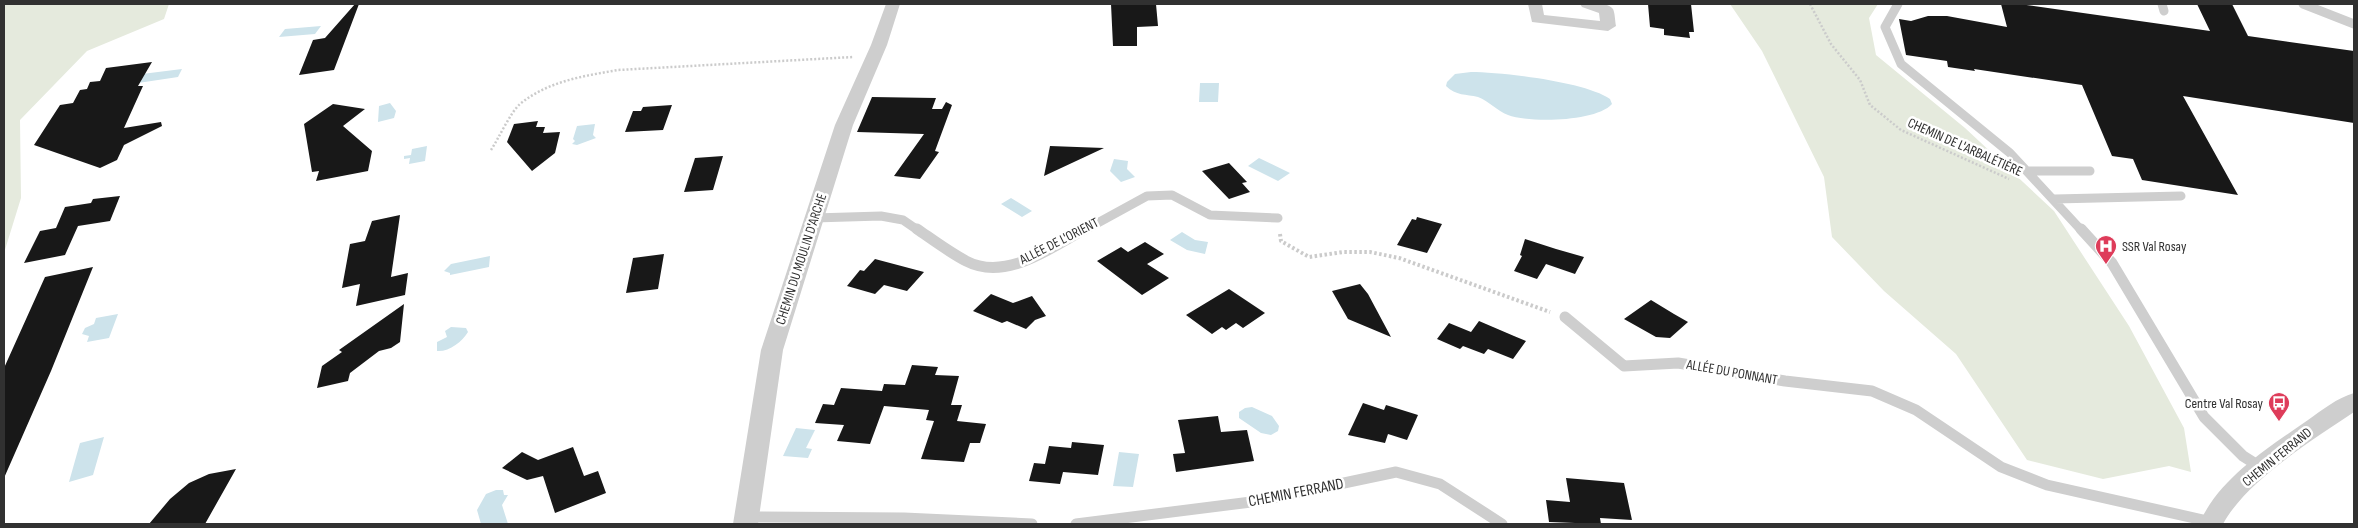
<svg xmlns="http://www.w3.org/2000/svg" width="2358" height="528" viewBox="0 0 2358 528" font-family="'Sofia Sans Condensed',sans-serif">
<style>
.green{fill:#e5eadd}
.water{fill:#cde3eb}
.building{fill:#181818}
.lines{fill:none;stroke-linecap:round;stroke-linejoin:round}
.path-far1{stroke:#cbcbcb;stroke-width:2.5;stroke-dasharray:2 2;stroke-linecap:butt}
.path{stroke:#cbcbcb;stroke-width:4;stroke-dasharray:2.5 2.5;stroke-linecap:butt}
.service-far1{stroke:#cecece;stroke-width:9}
.service{stroke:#cecece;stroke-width:11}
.minor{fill:#cecece;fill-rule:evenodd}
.labels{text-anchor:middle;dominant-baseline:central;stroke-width:5;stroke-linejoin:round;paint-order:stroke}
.street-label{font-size:14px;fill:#313131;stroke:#fff}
.poi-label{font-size:14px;fill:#313131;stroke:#fff;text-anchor:start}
.near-street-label{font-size:16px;fill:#313131;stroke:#fff}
</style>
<rect width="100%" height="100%" fill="#fff"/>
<path class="green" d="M4,4H169L164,19L87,51L20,120L21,198L4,253Z
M1730,4H1878L1869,18L1876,55L1965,128L2054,211L2129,326L2184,428L2191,472L2169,466L2103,479L2027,460L1956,354L1884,291L1832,237L1824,177L1762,51Z"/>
<path class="water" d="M321,26L315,34L279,37L285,29Z
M182,69L178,77L138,83L142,74Z
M1471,72C1502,72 1586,82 1610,99L1612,104C1596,122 1529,123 1508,115C1497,111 1489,101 1478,97C1466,94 1456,96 1446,86L1447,82L1455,74Z
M1200,83H1219L1218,102H1199Z
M390,103L396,111L394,118L378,122L379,106Z
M595,124L593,135L596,138L577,145L572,144L575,141L573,139L577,126Z
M427,146L425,161L409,164L410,158L404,159V156L411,155L412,149Z
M1259,158L1290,173L1278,181L1248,166Z
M1114,159L1128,161L1127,169L1135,177L1121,182L1110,171Z
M1011,198L1032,211L1022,217L1001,204Z
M1182,232L1195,240L1208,242L1205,254L1187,250L1170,240Z
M490,256L489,267L450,275V273L444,271L451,264Z
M118,314L109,338L87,342L89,336L82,334L85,328L94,324L96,318Z
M451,327L466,328L468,332C462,342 449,352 437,351V342L447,337L445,331Z
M1252,407L1272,416L1279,426L1278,431L1271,435L1261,433L1239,418V412L1245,408Z
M796,428L815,430L806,448L812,449L808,458L783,456Z
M104,437L93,475L69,482L80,443Z
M1119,452L1139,454L1133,487L1113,486Z
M496,490H503L504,495H508L502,505L508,524H481L477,510L486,494Z"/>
<path class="building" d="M355,4H359L334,70L299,75L313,40L325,38Z
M1111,4H1156L1158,26L1137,27V46H1113Z
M1648,4H1691L1694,32H1689L1690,38L1664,35V29L1650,27Z
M2001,4H2019L2210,31L2197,4H2232L2248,36L2354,51V123L2183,96L2238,195L2142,180L2133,159L2112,156L2082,85L1974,69L1975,71L1948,67L1947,61L1906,55L1899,19L1911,21L1928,16H1947L2007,27Z
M152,62L138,86H143L124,128L161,122L162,126L124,145L117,160L100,168L34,145L60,105L73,103L80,90L87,89L90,82L100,81L106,68Z
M872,97L936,98L932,109H942L946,102L952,105L935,151L939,152L920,179L894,176L924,134L857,132Z
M333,104L365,109L343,126L372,151L368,171L316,181L319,171L312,172L304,124Z
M672,105L663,130L625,132L633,111H641L643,107Z
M538,121L536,127H545L543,133L560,132L555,153L532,171L507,142L514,124Z
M1050,146L1104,148L1044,176Z
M723,156L713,190L684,192L695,158Z
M1229,163L1247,182L1242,183L1250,192L1229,199L1202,171Z
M120,196L110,221L78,226L65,255L24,263L40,231L56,228L65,207L91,203L93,199Z
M400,215L391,277L408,273L405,295L356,306L360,284L342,288L350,244L365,241L372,221Z
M1417,217L1442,224L1427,253L1397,245L1412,219L1416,220Z
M1525,239L1556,249L1584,257L1575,274L1546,264L1537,279L1514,271L1522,256L1520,255Z
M1145,242L1164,254L1147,264L1169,278L1142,295L1097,261L1121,247L1128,252Z
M664,254L658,289L626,293L633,258Z
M875,259L924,272L907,291L884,285L875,294L847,286L860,270L864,271Z
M93,267L51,371L4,478V368L45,277Z
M1360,284L1368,294L1391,337L1348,319L1332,291Z
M1229,289L1265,313L1243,328L1236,323L1226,330L1222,327L1212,334L1186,315Z
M991,294L1013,303L1032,296L1046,316L1035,320L1026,329L1007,321L1002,323L973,311Z
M1651,300L1674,314L1688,322L1670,338L1656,337L1624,319Z
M404,304L400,342L391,348L379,351L350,373L348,381L317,388L322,366L342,352L339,350Z
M1479,321L1514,336L1526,341L1513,359L1488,349L1484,354L1463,346L1460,349L1437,339L1449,323L1471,332Z
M912,365L938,367L935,375L959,376L951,405H962L957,421L986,424L980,443H970L964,462L921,459L934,421L926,420L929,410L884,406L870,444L837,441L844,425L815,423L823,404L834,405L841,388L882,391L884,384L905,385Z
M1363,403L1384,410L1386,405L1418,415L1407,440L1388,434L1385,443L1348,435Z
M1218,416L1221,432L1247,430L1254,461L1176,472L1173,454L1185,453L1178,420Z
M1072,442L1104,445L1098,475L1063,472L1060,484L1029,481L1034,463L1045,464L1049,446L1071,448Z
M573,447L584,476L598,471L606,493L555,513L543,476L527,480L502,468L522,452L538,460Z
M236,469L205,524H149L170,499L189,483L209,474Z
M1566,478L1624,483L1632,520L1600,518L1601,524L1549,522L1546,500L1570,502Z"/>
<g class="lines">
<path class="path-far1" d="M1810,4L1831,44L1860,80L1870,105L1901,130L2009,179
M491,150C499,138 510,113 520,104C548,81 584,76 618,70L853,57"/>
<path class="path" d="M1280,234L1281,241L1309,257L1343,252H1370L1399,258L1550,312"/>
<path class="service-far1" d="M1898,4L1885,27L1901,64L2010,153L2082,231
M2162,4L2164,11
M2303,4L2354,24
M2028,171H2090
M2055,199L2181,196
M814,218L881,216L903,220L919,231
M1083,231L1147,196L1172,195L1210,215L1278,218"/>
<path class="service" d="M917,229C933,240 949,252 966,261C1006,282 1052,247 1085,229
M2081,229L2112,263L2204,417L2243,456L2262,468
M1565,317L1624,366L1678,363L1785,381L1872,391L1916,410L2001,467L2047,485L2212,522
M746,517L904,518L1032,524
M1076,524L1259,501L1396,472L1440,484L1502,524"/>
<path class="minor" d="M886,4H900L887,45L853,125L783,350L758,524H733L761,350L835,125L871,45Z
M1528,4H1542L1544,15L1600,21L1599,13L1582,7L1580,4C1588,4 1607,1 1613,9C1615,13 1615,21 1616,26L1608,31L1532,22Z
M2354,393V412C2314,439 2246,481 2223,524H2199C2219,478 2268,448 2308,420C2322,410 2337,398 2354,393Z"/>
</g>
<defs>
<g id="hospital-pin" transform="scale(1.125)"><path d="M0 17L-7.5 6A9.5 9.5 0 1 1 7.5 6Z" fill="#de3c5a" stroke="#fff"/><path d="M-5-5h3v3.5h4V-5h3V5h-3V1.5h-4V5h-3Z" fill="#fff"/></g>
<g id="bus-pin" transform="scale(1.125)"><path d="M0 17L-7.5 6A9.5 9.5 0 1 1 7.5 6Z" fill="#de3c5a" stroke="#fff"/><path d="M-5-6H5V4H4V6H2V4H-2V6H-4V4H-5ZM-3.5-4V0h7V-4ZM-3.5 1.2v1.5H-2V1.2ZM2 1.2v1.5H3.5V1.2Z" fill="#fff"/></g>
</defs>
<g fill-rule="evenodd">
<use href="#hospital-pin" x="2106" y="246"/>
<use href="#bus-pin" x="2279" y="403"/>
</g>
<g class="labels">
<g class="street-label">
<text transform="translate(1965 147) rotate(24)">CHEMIN DE L'ARBALÉTIÈRE</text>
<text transform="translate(1059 241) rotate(-27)">ALLÉE DE L'ORIENT</text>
<text transform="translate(801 259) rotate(-72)">CHEMIN DU MOULIN D'ARCHE</text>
<text transform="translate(1732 372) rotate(10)">ALLÉE DU PONNANT</text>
<text transform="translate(2277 457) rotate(-39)">CHEMIN FERRAND</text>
</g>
<g class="poi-label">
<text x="2122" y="246">SSR Val Rosay</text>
<text x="2263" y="403" text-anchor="end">Centre Val Rosay</text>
</g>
<g class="near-street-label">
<text transform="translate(1296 493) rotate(-11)">CHEMIN FERRAND</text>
</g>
</g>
<rect width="2358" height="528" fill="none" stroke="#313131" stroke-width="10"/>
</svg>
